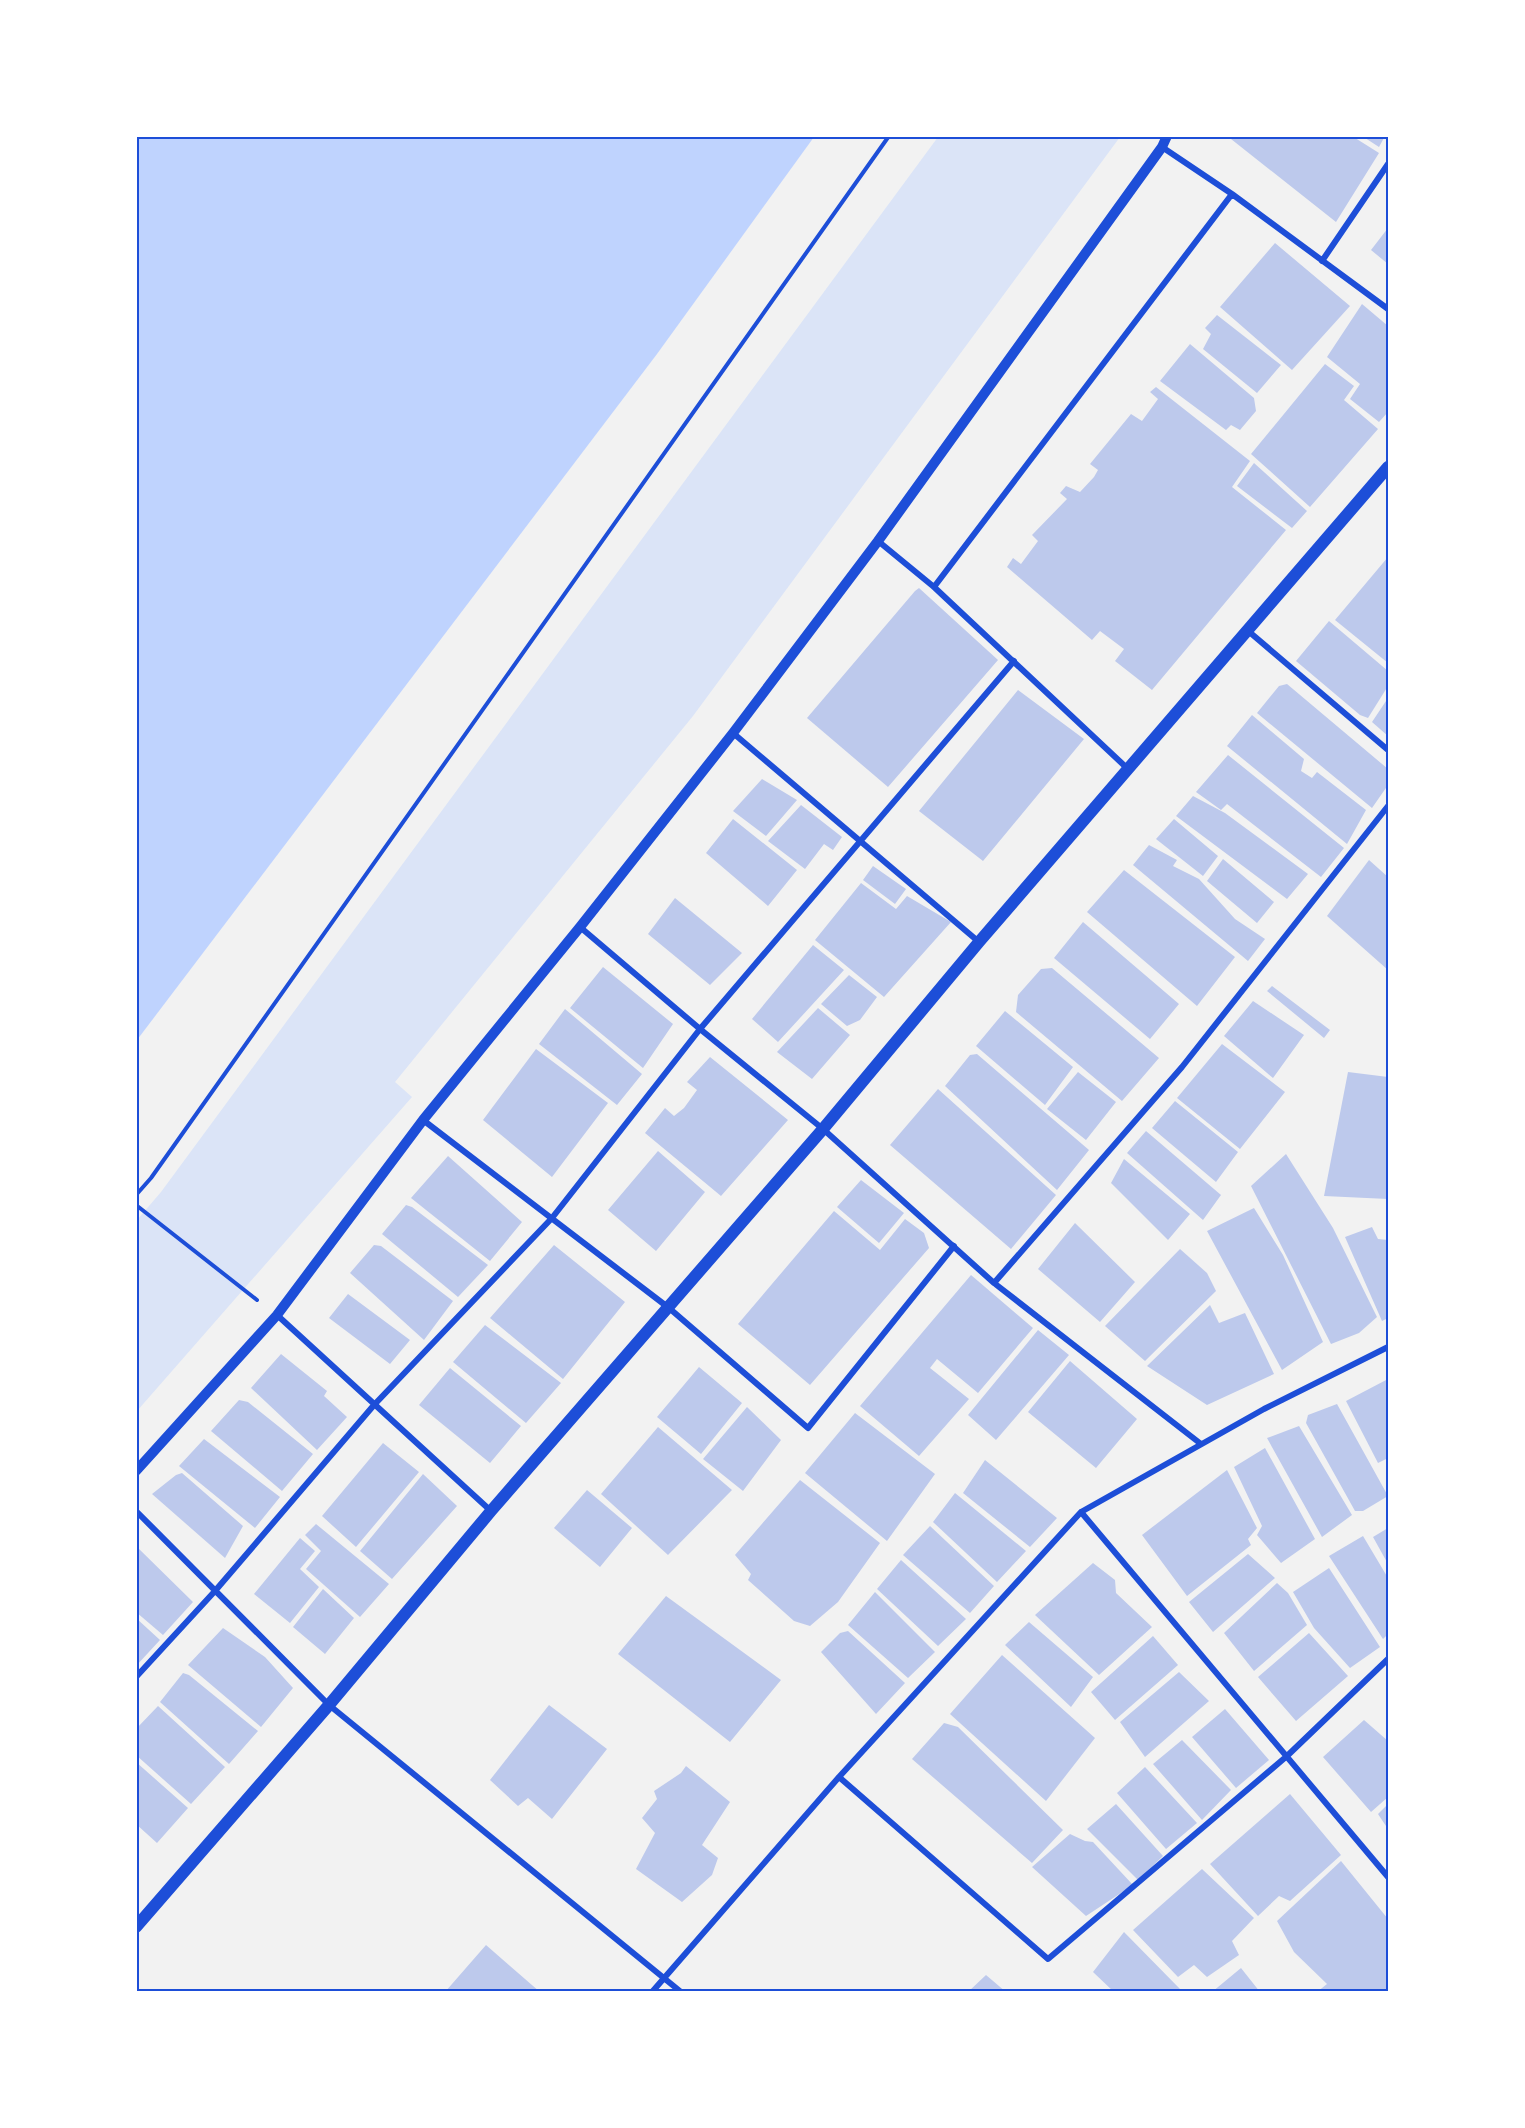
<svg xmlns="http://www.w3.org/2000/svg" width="1525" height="2128" viewBox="0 0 1525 2128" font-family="Poppins,sans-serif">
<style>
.green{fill:#dbe4f7}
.water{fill:#bfd3fe}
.building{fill:#bdc9ec}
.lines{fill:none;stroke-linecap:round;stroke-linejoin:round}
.path{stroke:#1d4ed8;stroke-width:4}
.minor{stroke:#1d4ed8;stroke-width:6}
.tertiary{stroke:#1d4ed8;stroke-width:10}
.secondary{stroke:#1d4ed8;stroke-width:12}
.neatline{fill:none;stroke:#1d4ed8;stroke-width:2}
</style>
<rect width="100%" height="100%" fill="#f2f2f2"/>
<path class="green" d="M938,137H1120L693,716L395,1082L412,1097L137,1411V1220L161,1192Z"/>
<path class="water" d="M137,136L814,137L657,354L137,1040Z"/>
<path class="building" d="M1233,136H1352L1379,153L1336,222L1231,139Z
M1362,136H1385L1379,147Z
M1388,228V264L1371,250Z
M1275,243L1350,306L1292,370L1220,307Z
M1362,304L1388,326V412L1379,422L1350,399L1360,384L1327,357Z
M1217,315L1281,365L1257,393L1203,349L1211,334L1205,328Z
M1190,344L1254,398L1256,411L1240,430L1231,425L1226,430L1160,381Z
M1325,364L1354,386L1344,400L1378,429L1310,507L1251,454Z
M1156,387L1250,461L1232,487L1286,530L1152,690L1115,661L1124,649L1100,631L1092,640L1007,567L1013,558L1021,564L1038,541L1032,535L1067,499L1060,493L1066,486L1080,492L1094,477L1098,470L1090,464L1131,414L1142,421L1158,399L1150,392Z
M1254,463L1307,511L1292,528L1237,486Z
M1388,557V663L1335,620Z
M919,588L998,660L888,787L807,718L915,591Z
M1329,621L1388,671V686L1368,718L1360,715L1296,661Z
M1287,684L1388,769V785L1372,808L1257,713L1279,686Z
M1018,690L1084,739L983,861L919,811Z
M1388,698V736L1372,722Z
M1252,715L1304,759L1301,771L1312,778L1317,772L1366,810L1347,844L1227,746Z
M1228,755L1344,848L1321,877L1227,804L1221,810L1196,792Z
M762,779L797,800L766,836L733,811Z
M1193,796L1225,813L1308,874L1287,899L1176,816Z
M801,805L842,837L833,850L824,844L805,869L768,841Z
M733,819L797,870L768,906L706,853Z
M1174,819L1218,856L1203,876L1156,839Z
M1149,845L1177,860L1173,866L1199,879L1235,919L1265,939L1248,961L1133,865Z
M1223,859L1274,902L1257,923L1207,881Z
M1369,860L1388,877V970L1327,916Z
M873,866L906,889L895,904L863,880Z
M1124,870L1235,957L1197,1006L1087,912Z
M861,883L896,909L907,896L951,922L884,997L815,940Z
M675,898L742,953L710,985L648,934Z
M1083,922L1179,1004L1150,1039L1054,958Z
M813,945L844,970L778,1042L752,1019Z
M603,967L673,1024L643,1068L570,1008Z
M1052,968L1159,1058L1122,1101L1016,1012L1018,995L1041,969Z
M849,975L877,997L860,1020L847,1026L821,1004Z
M1272,986L1330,1030L1324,1038L1267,991Z
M1253,1001L1304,1035L1273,1078L1224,1036Z
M818,1008L850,1035L812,1079L777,1052Z
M565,1009L642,1074L617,1105L539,1044Z
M1005,1011L1073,1067L1045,1105L976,1046Z
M1222,1044L1285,1092L1240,1149L1177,1098Z
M536,1049L608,1103L552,1177L483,1120Z
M977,1054L1089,1150L1057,1190L945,1086L970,1055Z
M710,1057L788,1120L721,1196L645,1133L665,1108L674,1116L684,1108L697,1090L687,1082Z
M1078,1072L1116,1102L1086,1140L1047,1109Z
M1348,1072L1388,1077V1199L1324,1196Z
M938,1089L1056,1195L1011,1249L890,1145Z
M1175,1101L1238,1152L1216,1182L1152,1128Z
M1146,1131L1221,1195L1203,1220L1127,1153Z
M658,1151L705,1192L656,1251L608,1210Z
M1286,1154L1333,1228L1377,1317L1359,1333L1331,1344L1251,1186Z
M448,1156L522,1222L490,1261L411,1198Z
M1124,1159L1190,1214L1168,1240L1111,1183Z
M861,1180L904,1213L879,1243L837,1207Z
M406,1205L412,1207L488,1265L458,1297L382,1234Z
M1254,1208L1283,1255L1323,1342L1282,1370L1207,1231Z
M834,1211L880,1250L905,1219L924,1233L929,1248L810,1385L738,1324Z
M1075,1223L1135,1282L1100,1322L1038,1269Z
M1372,1227L1378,1239L1388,1240V1318L1382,1321L1345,1237Z
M374,1245L381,1246L453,1301L424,1340L350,1273Z
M554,1245L625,1302L563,1379L490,1318Z
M1180,1249L1207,1273L1216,1291L1145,1361L1105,1326Z
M971,1275L1033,1328L978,1393L937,1359L930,1368L969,1399L919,1456L860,1406Z
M348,1294L410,1340L390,1364L329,1318Z
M1210,1305L1219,1323L1245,1313L1274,1374L1207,1405L1147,1366Z
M485,1325L561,1383L526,1423L453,1362Z
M1038,1330L1069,1355L996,1440L968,1415Z
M281,1354L327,1391L324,1396L347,1417L317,1450L251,1388Z
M1070,1361L1137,1419L1096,1468L1028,1412Z
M699,1367L742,1403L701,1454L657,1417Z
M450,1368L521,1426L490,1463L419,1405Z
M1388,1379V1458L1378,1463L1346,1401Z
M239,1400L248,1402L313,1454L282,1491L211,1431Z
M1337,1404L1388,1496L1363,1511H1355L1306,1423L1308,1415Z
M747,1407L781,1440L743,1491L703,1459Z
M855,1413L935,1474L887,1541L805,1473Z
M1299,1426L1352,1515L1322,1537L1267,1438Z
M658,1427L732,1490L668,1555L601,1494Z
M204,1439L280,1497L255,1528L179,1466Z
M383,1443L419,1472L356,1547L322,1516Z
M1265,1448L1315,1539L1281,1563L1257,1535L1262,1526L1234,1467Z
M985,1460L1057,1518L1030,1547L963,1493Z
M1227,1470L1257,1528L1248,1539L1251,1545L1187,1596L1142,1535Z
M182,1473L243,1526L225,1558L152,1494L176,1475Z
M423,1474L457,1506L392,1579L360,1551Z
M800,1480L880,1543L838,1602L810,1626L794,1621L748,1580L751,1574L735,1555Z
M587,1490L632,1528L600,1567L554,1528Z
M955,1493L1026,1551L997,1582L933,1522Z
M316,1524L389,1584L360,1617L306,1569L321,1551L305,1535Z
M930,1526L994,1586L970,1613L903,1555Z
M1388,1528V1564L1373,1537Z
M1363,1536L1388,1578V1634L1383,1639L1329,1556Z
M300,1538L315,1551L300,1569L319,1587L290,1623L254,1594Z
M136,1546L193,1602L163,1635L136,1612Z
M1248,1554L1275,1578L1213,1632L1189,1602Z
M901,1560L966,1619L938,1646L877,1589Z
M1093,1563L1115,1580L1116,1593L1152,1627L1099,1675L1035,1615Z
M1329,1568L1380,1647L1350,1668L1314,1628L1293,1592Z
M1277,1583L1288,1593L1307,1625L1254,1671L1224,1633Z
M323,1589L354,1618L325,1654L293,1627Z
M875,1592L935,1652L908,1678L848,1625Z
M666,1596L781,1680L730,1742L618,1654Z
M136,1618L160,1640L136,1666Z
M1029,1622L1093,1677L1071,1707L1005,1645Z
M223,1628L265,1657L293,1688L261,1727L188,1665Z
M848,1631L905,1683L876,1714L821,1652L840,1633Z
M1309,1633L1348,1676L1296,1721L1258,1677Z
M1153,1636L1178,1665L1115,1720L1091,1692Z
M1002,1655L1095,1738L1046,1801L950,1714Z
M1179,1672L1209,1701L1145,1757L1120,1722Z
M183,1673L189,1675L258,1731L229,1764L160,1702Z
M549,1705L607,1749L552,1819L528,1798L518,1806L490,1780Z
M158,1706L225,1767L191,1804L136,1755V1729Z
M1225,1709L1269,1760L1236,1788L1192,1737Z
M1364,1720L1388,1741V1797L1371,1812L1323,1757Z
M944,1723L958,1727L1063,1830L1032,1863L912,1759Z
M1182,1740L1231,1790L1202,1820L1153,1764Z
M136,1762L188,1808L157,1843L136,1824Z
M686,1766L730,1802L702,1845L718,1858L712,1875L682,1902L636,1869L655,1833L642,1818L657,1799L654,1791L681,1773Z
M1145,1767L1197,1823L1166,1849L1117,1793Z
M1290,1794L1341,1855L1290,1901L1279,1896L1258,1916L1210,1864Z
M1116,1804L1163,1856L1138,1880L1087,1829Z
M1388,1804V1829L1378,1814Z
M1070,1834L1085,1841L1093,1842L1133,1885L1086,1916L1032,1867Z
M1341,1861L1388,1919V1992H1317L1327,1984L1294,1952L1277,1921Z
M1202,1869L1254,1918L1232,1941L1239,1955L1207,1977L1194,1965L1178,1977L1133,1930Z
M1124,1932L1180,1989L1177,1992H1114L1093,1972Z
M486,1945L540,1992H445Z
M1241,1968L1260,1992H1212Z
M986,1975L1006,1992H968Z"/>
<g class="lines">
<path class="path" d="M136,1195L151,1178L889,136
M136,1205L257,1300"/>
<path class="minor" d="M1162,147L1232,194L1388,309
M1322,261L1388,164
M878,541L934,587L1128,769
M934,587L1232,194
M1247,630L1388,750
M733,733L979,942
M580,927L700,1029L823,1129L994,1283L1201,1444
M423,1120L669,1308L808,1428L954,1246
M994,1283L1182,1067L1388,806
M277,1315L491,1511
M1388,1347L1264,1409L1081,1512L1388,1877
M136,1511L329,1705L681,1992
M136,1677L215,1591L374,1405L552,1218L700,1029L1014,661
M839,1777L1081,1512
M652,1992L839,1777L1048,1959L1287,1756L1388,1659"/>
<path class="tertiary" d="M136,1471L277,1315L423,1120L580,927L733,733L878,541L1162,147L1167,136"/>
<path class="secondary" d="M136,1927L329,1705L491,1511L823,1129L979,942L1388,467"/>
</g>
<rect width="1525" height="2128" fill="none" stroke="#ffffff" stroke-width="276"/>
<rect x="138" y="138" width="1249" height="1852" class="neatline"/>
</svg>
